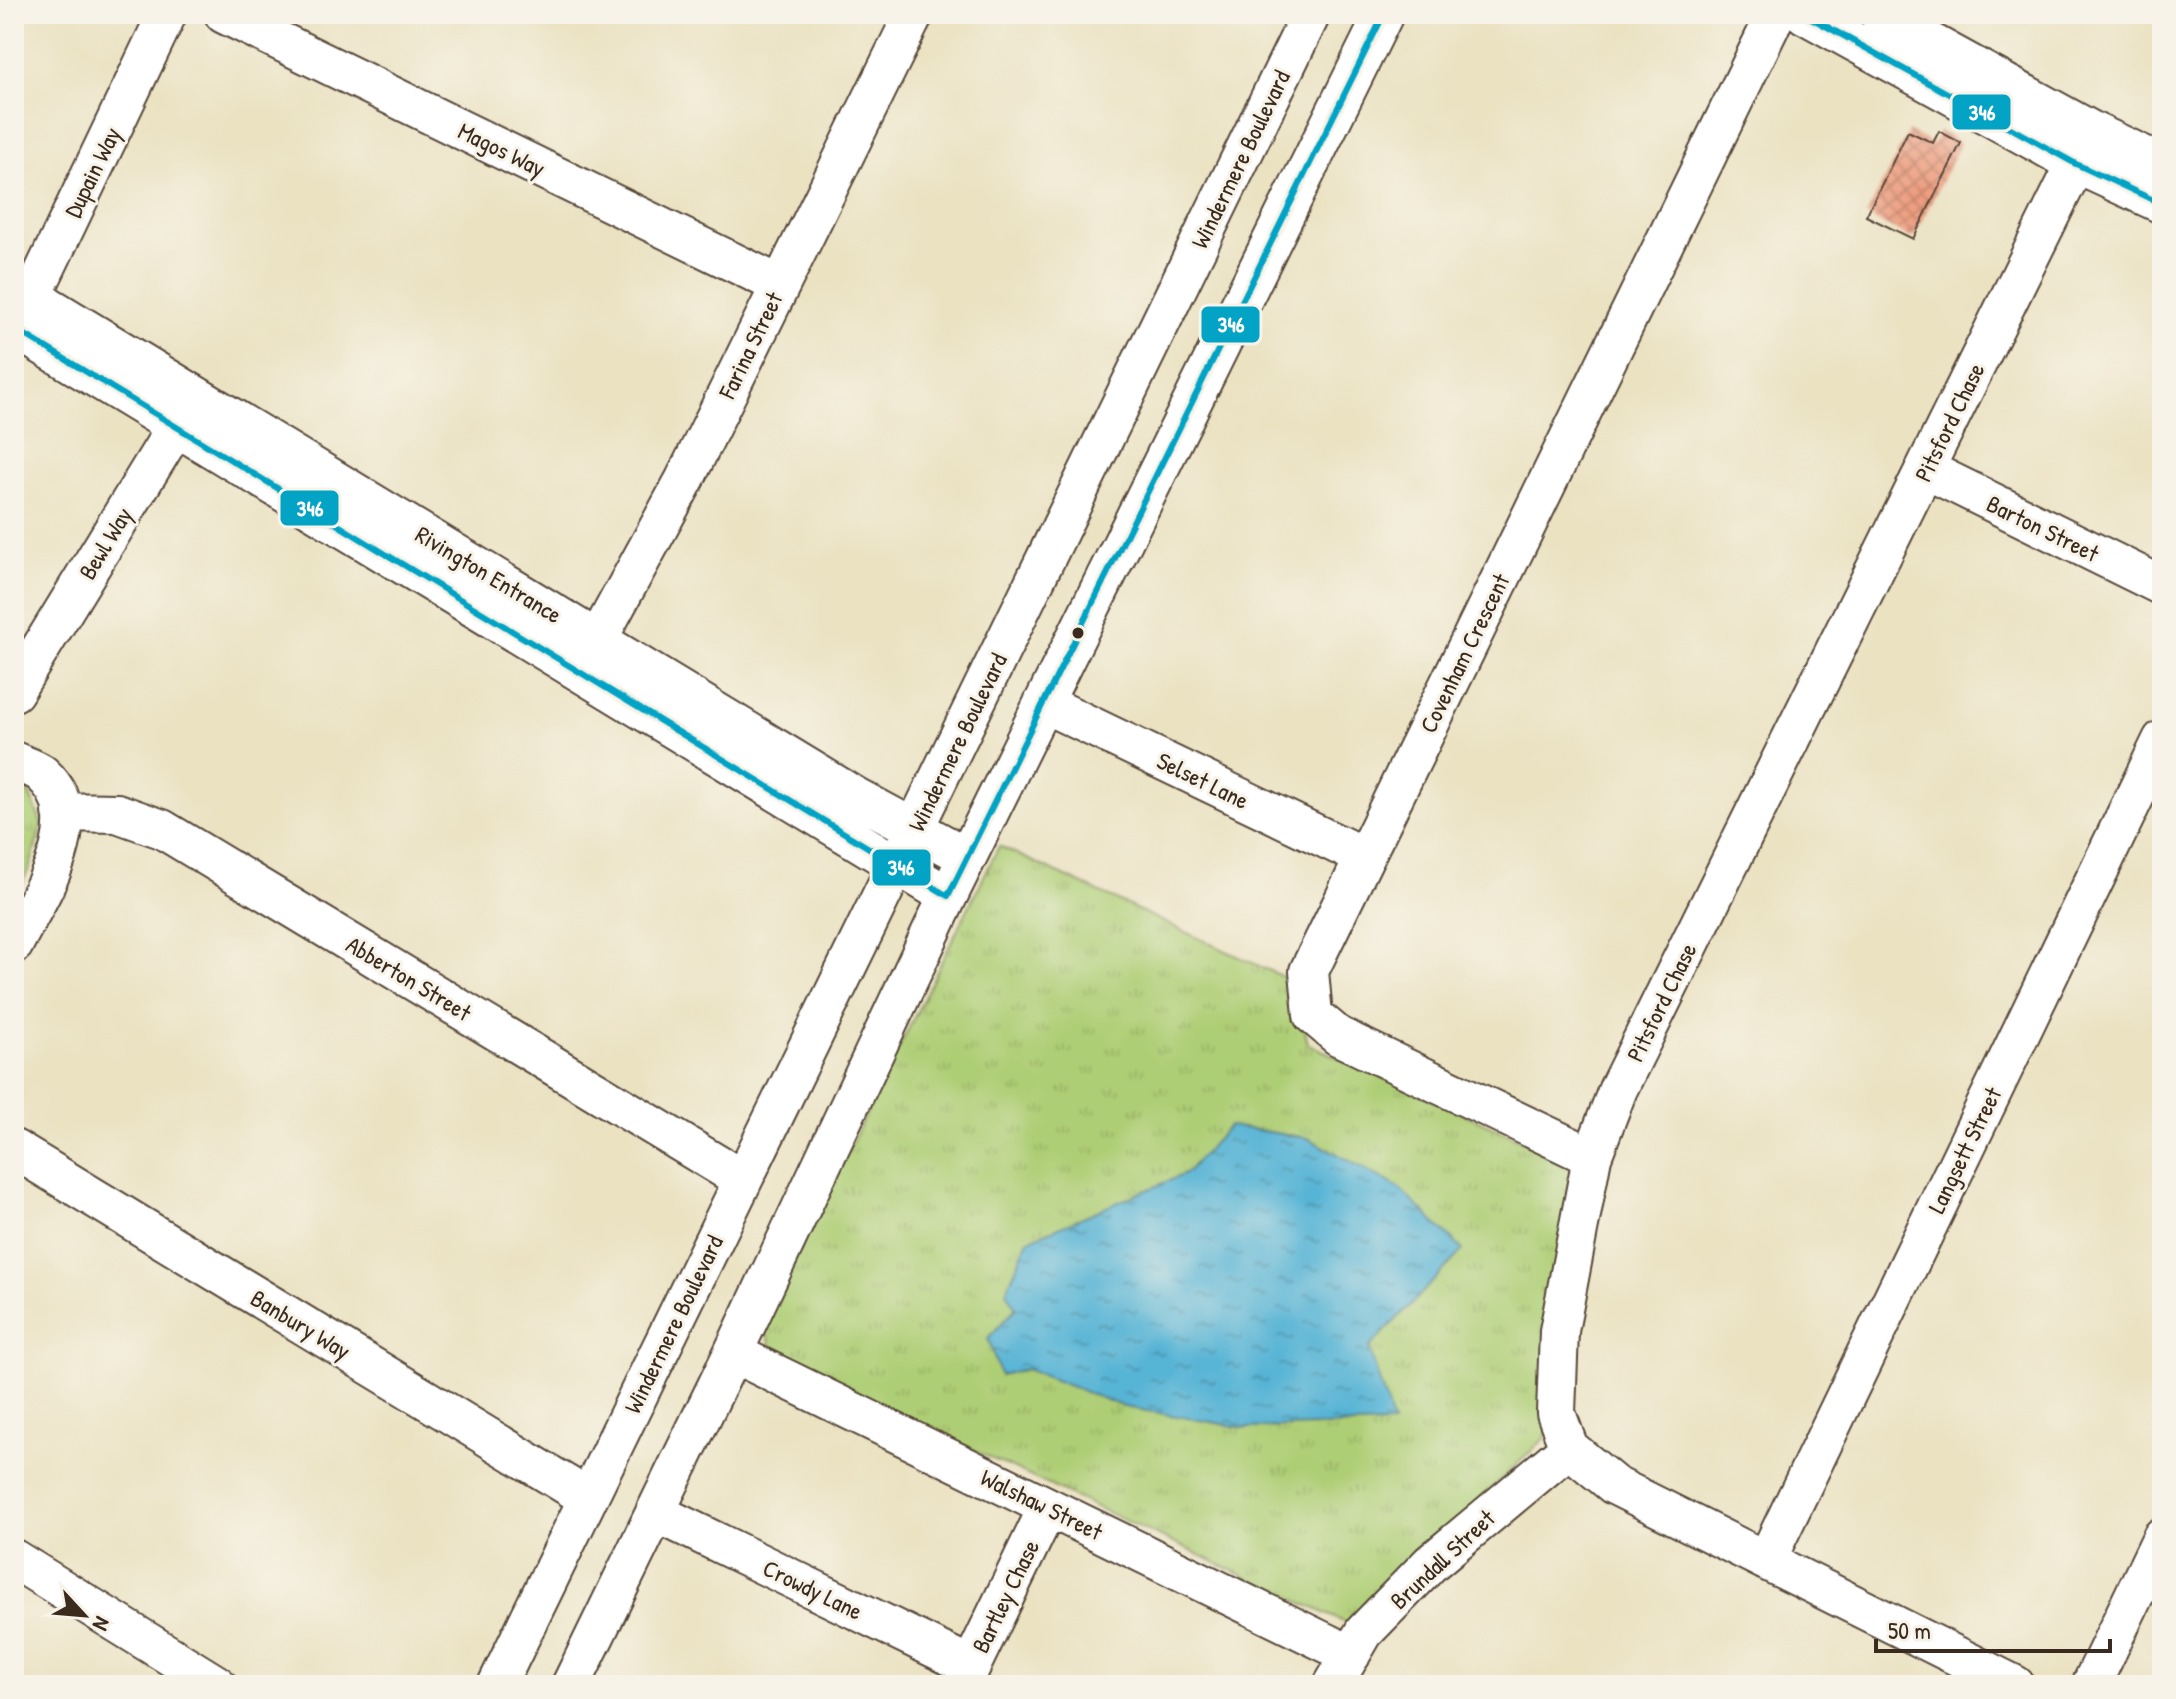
<svg xmlns="http://www.w3.org/2000/svg" width="2176" height="1699" viewBox="0 0 2176 1699" font-family="'Patrick Hand',sans-serif">
<style>
.park{fill:url(#park-tufts);stroke:#747c4a;stroke-width:2}
.water{fill:url(#water-ripples);stroke:#496f7a;stroke-width:2}
.building{fill:url(#building-cross-hatch)}
.lines{fill:none;stroke-linecap:round;stroke-linejoin:round}
.minor-casing{stroke:#554637;stroke-width:42}
.minor{stroke:#fff;stroke-width:38}
.bus-1-casing{stroke:#f7f3e8;stroke-width:12}
.bus-1{stroke:#03a3c5;stroke-width:6}
.bus-dot{fill:#3b2a1e;stroke:#f7f3e8;stroke-width:3}
.labels{text-anchor:middle;dominant-baseline:central;stroke-width:6;stroke-linejoin:round;paint-order:stroke}
.street-label{font-size:24px;fill:#3b2a1e;stroke:#f7f3e8}
.line-badge{stroke:#f7f3e8;stroke-width:3}
.badge-label{font-size:22px;text-anchor:middle;font-weight:bold;fill:#fff}
</style>
<defs>
<pattern id="park-tufts" width="24" height="20" patternUnits="userSpaceOnUse" patternTransform="scale(2)"><rect width="24" height="20" fill="#aece75"/><path d="M3 7l-1-3M5 7V3M7 7l1-3M15 17l-1-3M17 17v-4M19 17l1-3" fill="none" stroke="#97b165"/></pattern>
<pattern id="water-ripples" width="26" height="14" patternUnits="userSpaceOnUse" patternTransform="scale(2)"><rect width="26" height="14" fill="#57b4d5"/><path d="M2 4q2-2 4 0t4 0M15 11q2-2 4 0t4 0" fill="none" stroke="#4993ac"/></pattern>
<pattern id="building-cross-hatch" width="8" height="8" patternUnits="userSpaceOnUse" patternTransform="scale(2)"><rect width="8" height="8" fill="#ed9a7b"/><path d="M0 0l8 8M0 8l8-8" fill="none" stroke="#c17e64"/></pattern>
</defs>
<rect width="100%" height="100%" fill="#f7f3e8"/>
<filter id="ink" filterUnits="userSpaceOnUse"><feTurbulence type="fractalNoise" baseFrequency=".0125" numOctaves="2"/><feDisplacementMap in="SourceGraphic" scale="16" xChannelSelector="R" yChannelSelector="G"/><feConvolveMatrix kernelMatrix="1 2 1 2 8 2 1 2 1" color-interpolation-filters="sRGB"/></filter>
<filter id="wash" filterUnits="userSpaceOnUse"><feTurbulence type="fractalNoise" baseFrequency=".006" numOctaves="4" result="noise"/><feDisplacementMap in="SourceGraphic" scale="32" xChannelSelector="R" yChannelSelector="G"/><feGaussianBlur stdDeviation="1.8" result="paint"/><feColorMatrix in="noise" values="0 0 0 0 0 0 0 0 0 0 0 0 0 0 0 0 0 1.4 0 .05"/><feComposite in="paint" operator="in"/></filter>
<g filter="url(#wash)">
<rect width="100%" height="100%" fill="#ebe2c2"/>
<path class="park" d="M14,782L26,786L42,824L30,867L14,900Z
M999,846L1294,982L1308,1044L1578,1165L1546,1437L1348,1624L775,1358L763,1322Z"/>
<path class="water" d="M1229,1126L1308,1138L1398,1187L1463,1250L1369,1348L1393,1424L1246,1428L1124,1407L1026,1369L1000,1375L988,1338L1016,1308L1006,1292L1028,1240L1185,1174Z"/>
<g id="blocks">
<path class="building" d="M1908,131L1933,143L1939,131L1961,143L1913,239L1866,216Z"/>
</g>
</g>
<g filter="url(#ink)">
<use href="#blocks" fill-opacity="0" stroke="#554637" stroke-width="2"/>
<g class="lines">
<g class="minor-casing">
<path id="minor" d="M224,14L780,285
M1804,14L2076,164L2162,204
M1879,14L2092,131L2162,164
M14,285L856,797L967,857
M22,318L167,14
M14,328L948,896
M1925,469L2162,586
M586,661L685,479L914,14
M14,692L190,404
M1043,703L1364,857
M14,761C22,765 35,768 42,774C94,820 37,898 14,944
M62,812L117,813L162,829L743,1180
M14,1149L588,1498
M1592,1157L1338,1036L1313,1015L1309,971L1776,14
M733,1353L1351,1655
M655,1512L971,1666
M14,1559L217,1685
M1766,1561L2162,740
M497,1685L1311,14
M571,1685L733,1353L948,896L1384,14
M962,1685L1048,1507
M1333,1685L1364,1632L1431,1563L1569,1448
M2015,1685L1614,1485L1569,1448L1556,1413L1559,1331L1592,1157L1618,1089L2092,131
M2091,1685L2162,1537"/>
</g>
<use href="#minor" class="minor"/>
<g class="bus-1-casing">
<path id="bus-1" d="M1804,14L2076,164L2162,204
M14,328L948,896L1384,14"/>
</g>
<use href="#bus-1" class="bus-1"/>
</g>
</g>
<circle class="bus-dot" cx="1078" cy="633" r="7"/>
<g class="labels">
<g class="street-label">
<text transform="translate(502 149) rotate(26)">Magos Way</text>
<text transform="translate(1240 159) rotate(-64)">Windermere Boulevard</text>
<text transform="translate(92 172) rotate(-64)">Dupain Way</text>
<text transform="translate(750 345) rotate(-64)">Farina Street</text>
<text transform="translate(1949 422) rotate(-64)">Pitsford Chase</text>
<text transform="translate(2043 528) rotate(26)">Barton Street</text>
<text transform="translate(105 543) rotate(-59)">Bewl Way</text>
<text transform="translate(489 574) rotate(31)">Rivington Entrance</text>
<text transform="translate(1464 653) rotate(-64)">Covenham Crescent</text>
<text transform="translate(957 742) rotate(-64)">Windermere Boulevard</text>
<text transform="translate(1203 780) rotate(26)">Selset Lane</text>
<text transform="translate(409 978) rotate(31)">Abberton Street</text>
<text transform="translate(1661 1002) rotate(-64)">Pitsford Chase</text>
<text transform="translate(1964 1150) rotate(-64)">Langsett Street</text>
<text transform="translate(301 1324) rotate(31)">Banbury Way</text>
<text transform="translate(673 1324) rotate(-64)">Windermere Boulevard</text>
<text transform="translate(1042 1504) rotate(26)">Walshaw Street</text>
<text transform="translate(1442 1559) rotate(-43)">Brundall Street</text>
<text transform="translate(813 1589) rotate(26)">Crowdy Lane</text>
<text transform="translate(1005 1596) rotate(-64)">Bartley Chase</text>
</g>
</g>
<g class="line-badge">
<rect x="1951" y="93" width="61" height="38" rx="8" fill="#03a3c5"/>
<rect x="1200" y="305" width="61" height="39" rx="8" fill="#03a3c5"/>
<rect x="279" y="489" width="61" height="38" rx="8" fill="#03a3c5"/>
<rect x="871" y="848" width="61" height="39" rx="8" fill="#03a3c5"/>
</g>
<g class="badge-label">
<text x="1982" y="120">346</text>
<text x="1231" y="332">346</text>
<text x="310" y="516">346</text>
<text x="901" y="875">346</text>
</g>
<rect width="2176" height="1699" fill="none" stroke="#f7f3e8" stroke-width="48"/>
<g transform="translate(84 1615) rotate(116)" stroke="#f7f3e8" stroke-width="6" paint-order="stroke">
<path d="M0-6L14 30L0 20L-14 30Z" fill="#3b2a1e"/>
<text y="-12" font-size="22" font-weight="bold" text-anchor="middle" fill="#3b2a1e">N</text>
</g>
<path d="M1876 1639v12h234v-12" fill="none" stroke="#3b2a1e" stroke-width="4"/>
<text x="1888" y="1639" font-size="24" fill="#3b2a1e" stroke="#f7f3e8" stroke-width="6" paint-order="stroke">50 m</text>
</svg>
